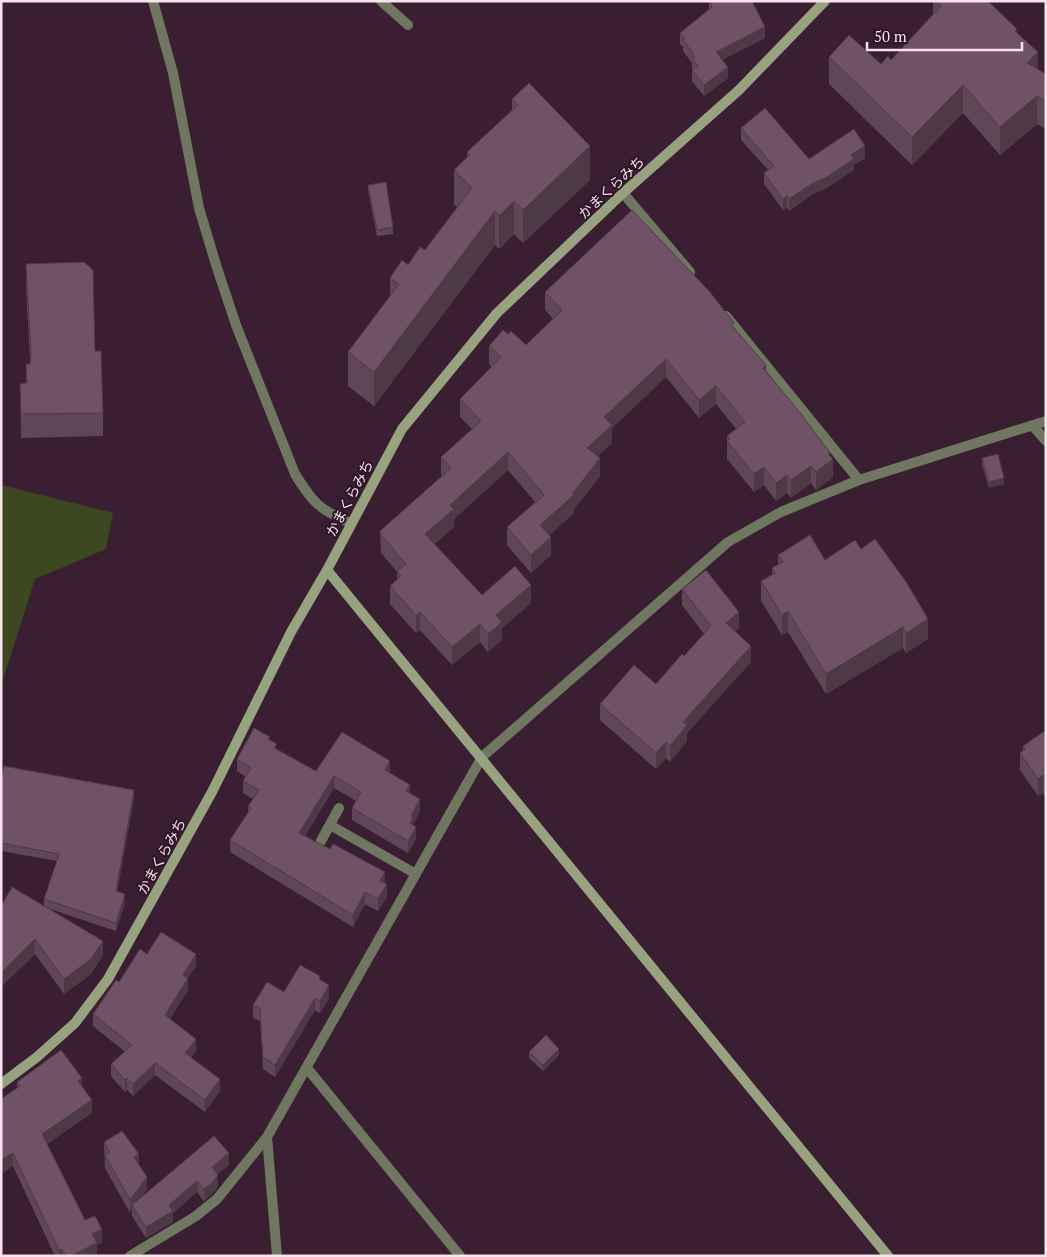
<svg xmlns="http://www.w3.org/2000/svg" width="1047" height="1257" viewBox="0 0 1047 1257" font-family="'PT Serif','Noto Sans JP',serif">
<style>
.green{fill:#3c4820}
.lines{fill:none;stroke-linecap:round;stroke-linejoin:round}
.street{stroke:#6f7761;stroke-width:10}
.secondary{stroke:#97a37f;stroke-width:10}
.wall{fill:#604758}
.shaded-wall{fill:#4e3947}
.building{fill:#705266;stroke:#4e3947}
.labels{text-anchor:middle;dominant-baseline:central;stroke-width:4;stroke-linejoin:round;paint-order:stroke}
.street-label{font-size:14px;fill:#f5e3ee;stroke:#2e1627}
</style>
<rect width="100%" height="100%" fill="#391f31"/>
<path class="green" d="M1,485L113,513L106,549L35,579L1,686Z"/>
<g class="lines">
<path class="street" d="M153,1L173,73L199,208L217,268L236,325L295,474C313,503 319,509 350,523
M381,1L408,25
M623,193L690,272
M726,316L859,480
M1033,426L1046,441
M330,825L416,874
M321,841L339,808
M307,1068L460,1256
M130,1256L196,1216L217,1199L267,1137
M277,1256L267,1137L482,757L728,542L781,512L859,480L1046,421"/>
<path class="secondary" d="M327,570L888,1256
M1,1084L37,1057L75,1023L108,979L212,792L291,632L327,570L402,429L497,313L623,193L739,90L825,1"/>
</g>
<path class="wall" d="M709,1L765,38L722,60L728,78L704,96L692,81V63L683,51V47L680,44V33L709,9Z
M933,1H988L1017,32L1038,70L1046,74V129L1037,124L1000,155L963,113L912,165L829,84V57L881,64L891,60L933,14Z
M512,99L590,180L523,243L514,234L499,249L495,245L374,406L348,386V352L390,296V278L408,265L425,250L457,207L454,204V170L467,157V152L512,110Z
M741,128L809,159L865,158L854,165V170L825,189L813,194L789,211L787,207L783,210L764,184V173L768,170L741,140Z
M368,185L393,227V234L377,236L368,191Z
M26,264L95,351L103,413V436L21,438L20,384L26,383V364H30V360L26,288Z
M545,292L734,327L830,456L833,477L816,490L811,483L791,498L787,493L776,501L764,485L754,492L727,459V436L736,429L716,404L699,418L666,377L612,428V443L598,456L600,476L574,509V513L549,535L551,555L531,573L507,545V527L535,502L508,470L454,519V527L435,544L482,595L531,603L502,628V640L488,652L480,642L452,665L420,630L416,633L390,604V586L397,580V572L381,553L380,531L442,476L441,475V457L472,429L460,417V399L492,367L489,364V346L508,334L526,345L553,319L545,310Z
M982,458L1004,484L989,488L982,464Z
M778,555L825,560L928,639L906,653L903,648L826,694L788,632L782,635L761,601V581L772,575V568L778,565Z
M682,589L739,628L735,631L751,662L687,733V741L670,762L666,758L656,769L600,720V704L656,684L684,656L704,634L682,605Z
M1046,730V797L1043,793L1038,796L1020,770V753L1023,751V746Z
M270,740L277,749L316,771L390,773L410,793L420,811L413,824L416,839L408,853L352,820V808L356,801L334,788L305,836L385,883L387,897L378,911L365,904L353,927L230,852V840L248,813V806L253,799L243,793V781L246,777L237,771V759Z
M1,780L134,798L117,892L125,902L116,931L47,908L103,955L91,974L64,994L35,954L1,987V906H44V899L57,861L1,851Z
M147,954L196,966L188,978V990L170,1019L196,1051L191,1058L220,1091L205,1112L155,1075L133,1096L127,1090L125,1092L111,1076V1064L125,1052L93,1026V1014L119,982Z
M320,980L329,998L320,1013L315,1010L275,1077L263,1069L260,1021L253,1018V1005L284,992Z
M529,1052L559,1055L543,1071L529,1058Z
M17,1082L82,1087L92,1113L47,1144L85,1220L102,1242L97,1245V1256H55L13,1166L1,1174V1099L17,1088Z
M104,1142L139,1165L147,1189L141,1198L229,1165L217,1174L218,1187L212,1194L204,1201L197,1192L173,1213V1222L146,1238L132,1216V1209L130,1213L105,1168Z"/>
<path class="shaded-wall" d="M765,27V38L716,63V52Z
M1038,52V79L1027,63Z
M728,67V78L704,96V85Z
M963,85V113L912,165V137Z
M1037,96V124L1000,155V127Z
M590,146V180L523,243V210Z
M865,146V158L854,165V170L825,189L813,194L789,211V199Z
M787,196V207L783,210V199Z
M514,201V234L499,249V216Z
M495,211V245L374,406V372Z
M666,359V377L612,428V443L587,466V448L604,417Z
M766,365V383L763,368Z
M716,386V404L699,418V400Z
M508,452V470L454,519V527L425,552V534L450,505Z
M830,453V461L833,459V477L816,490V472Z
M600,458V476L574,509V513L540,543V525L573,493Z
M811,466V483L791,498V480Z
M764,467V485L754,492V474Z
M787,475V493L776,501V483Z
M1004,478V484L989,488V482Z
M551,537V555L531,573V555Z
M531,585V603L502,628V640L488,652V634L496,615Z
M788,611V632L782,635V615Z
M420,612V630L416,633V615Z
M739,612V628L726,639V623Z
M928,619V639L906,653V633Z
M480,624V642L452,665V647Z
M903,627V648L826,694V674Z
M751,646V662L687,733V741L670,762V746L683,722Z
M666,742V758L656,769V753Z
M390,761V774L385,770Z
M1043,775V793L1038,796V779Z
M334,776V788L299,845V833Z
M410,785V797L406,791Z
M134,790V798L116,899V891Z
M420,799V811L413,824V829L410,823L411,816Z
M416,827V839L408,853V841Z
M385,872V884L380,881Z
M387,884V897L378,911V899Z
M365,892V904L353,927V915Z
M125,894V902L116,931V923Z
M35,939V954L1,987V973Z
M103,941V955L91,974L64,994V979Z
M196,954V966L188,978V990L165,1027V1015L183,975Z
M329,985V998L320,1013V1001Z
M315,998V1010L275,1077V1065Z
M196,1039V1051L185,1065V1053Z
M559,1049V1055L543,1071V1065Z
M155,1063V1075L133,1096V1084Z
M82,1078V1091L78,1081Z
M127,1078V1090L125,1092V1080Z
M220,1079V1091L205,1112V1100Z
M92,1100V1113L42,1147V1134Z
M13,1153V1166L1,1174V1160Z
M229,1153V1165L212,1179V1167Z
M139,1154V1167L134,1157Z
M218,1175V1187L212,1194L204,1201V1189Z
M147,1177V1189L134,1207L132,1205V1209L130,1213V1200Z
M197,1181V1192L173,1213V1222L146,1238V1227L169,1205Z
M102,1229V1242L97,1245V1256H70L92,1234Z
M62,1249V1256H59V1250Z"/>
<path class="building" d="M710,1H752L765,27L716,52L728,67L704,85L692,70L698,66L692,58L695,56L683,40L685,38L680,33L712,7Z
M936,1H988L1017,29L1015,31L1038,52L1027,63L1046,74V101L1037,96L1000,127L963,85L912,137L829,57L849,35L881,64L888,56L891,60L941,6Z
M529,83L590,146L523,210L514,201L499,216L495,211L374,372L348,352L399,284L390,278L402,260L408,265L420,247L425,250L472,188L454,170L470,155L467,152L518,105L512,99Z
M765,108L809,159L854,129L865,146L851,155L854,159L825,178L813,183L789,199L787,196L783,199L764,173L774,166L741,128Z
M386,182L393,227L377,230L368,185Z
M632,210L710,292L734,323L731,325L766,365L763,368L801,414L830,453L828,454L833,459L816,472L811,466L791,480L787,475L776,483L764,467L754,474L727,441L730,439L727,436L745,422L716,386L699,400L666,359L604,417L612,425L587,448L600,458L573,493L574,495L540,525L551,537L531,555L507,527L544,495L508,452L450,505L454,509L425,534L482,595L515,566L531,585L496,615L502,622L488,634L480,624L452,647L420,612L416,615L390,586L401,576L397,571L406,564L381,535L380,531L451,468L441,457L481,421L460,399L501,357L489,346L503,330L508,334L511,331L526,345L562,310L545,292Z
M84,262L93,270L95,351H101L103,413L21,414L20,384L27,383L26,364H30L31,352L26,264Z
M998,454L1004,478L989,482L982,458Z
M810,535L825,560L855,540L861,549L875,539L907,583L928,619L906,633L903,627L826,674L788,611L782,615L761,581L775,573L772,568L783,562L778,555Z
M706,570L739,612L726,623L751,646L683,722L687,725L670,746L666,742L656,753L600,704L634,665L656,684L682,654L684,656L711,626L682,589Z
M254,728L270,737L268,739L277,744L274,748L316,771L342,732L390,761L385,770L410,785L406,791L420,799L411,816L413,817L410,823L416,827L408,841L352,808L361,792L334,776L299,833L330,849L333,844L385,872L380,881L387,884L378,899L365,892L353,915L230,840L251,808L248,806L259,790L243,781L251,768L237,759Z
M1046,730V779L1043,775L1038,779L1020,753L1025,749L1023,746Z
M4,766L134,790L116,891L125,894L116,923L44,899L59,854L1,843V780Z
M12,887L103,941L91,959L64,979L35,939L1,973V906Z
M161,932L196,954L183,975L188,978L165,1015L196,1039L185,1053L220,1079L205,1100L155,1063L133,1084L127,1078L125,1080L111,1064L132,1045L93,1014L116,980L119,982L140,949L147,954Z
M300,965L320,976L319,979L329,985L320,1001L315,998L275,1065L263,1057L260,1009L253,1005L267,982L284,992Z
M546,1035L559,1049L543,1065L529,1052Z
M61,1050L82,1078L78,1081L92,1100L42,1134L85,1220L95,1216L102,1229L92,1234L97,1243L70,1256H66L62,1249L59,1250L13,1153L1,1160V1099L20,1086L17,1082Z
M122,1131L139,1154L134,1157L147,1177L130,1200L105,1155L110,1152L104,1142Z
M214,1136L229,1153L212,1167L218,1175L212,1183L204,1189L197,1181L169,1205L173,1211L146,1227L132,1205Z"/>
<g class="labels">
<g class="street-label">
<text transform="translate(611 187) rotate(-43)">かまくらみち</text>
<text transform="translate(349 498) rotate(-62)">かまくらみち</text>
<text transform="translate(161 856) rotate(-61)">かまくらみち</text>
</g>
</g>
<rect width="1047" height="1257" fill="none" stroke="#f5e3ee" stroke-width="5"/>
<path d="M867 42v8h155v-8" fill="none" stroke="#f5e3ee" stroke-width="2.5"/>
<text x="874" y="42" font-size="15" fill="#f5e3ee" stroke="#2e1627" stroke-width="4" paint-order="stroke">50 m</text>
</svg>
